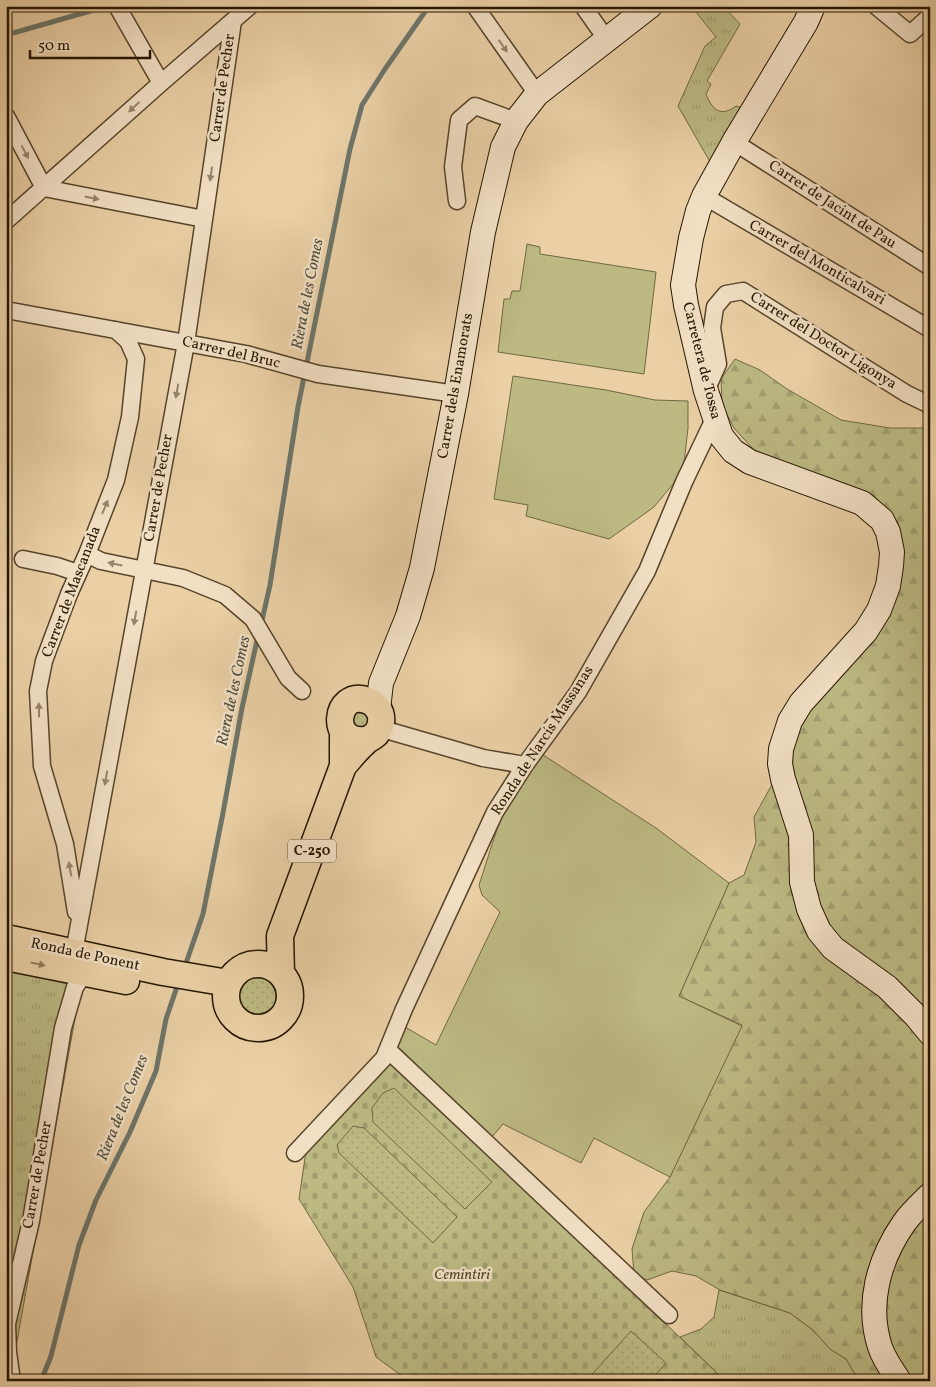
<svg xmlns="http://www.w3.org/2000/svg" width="936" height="1387" viewBox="0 0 936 1387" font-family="Vollkorn,serif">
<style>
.grass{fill:url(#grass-tufts);stroke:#716842}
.forest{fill:url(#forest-firs);stroke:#716842}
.cemetery{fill:url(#cemetery-stones);stroke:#716842}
.garden{fill:url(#garden-dots);stroke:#716842}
.pitch{fill:#bcb983;stroke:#716842}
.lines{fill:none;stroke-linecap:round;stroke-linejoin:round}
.stream{stroke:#6d756a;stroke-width:5}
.street-casing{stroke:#57442a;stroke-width:19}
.secondary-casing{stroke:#261600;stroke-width:26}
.primary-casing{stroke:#261600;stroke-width:29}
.street{stroke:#f2e0c5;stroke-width:16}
.secondary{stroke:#f2e0c5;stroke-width:24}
.primary{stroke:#ebd0a6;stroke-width:26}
.oneway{fill:#96856c}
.oneway2{fill:#927c5b}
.labels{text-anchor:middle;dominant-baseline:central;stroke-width:5;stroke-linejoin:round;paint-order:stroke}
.shield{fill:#f2e0c5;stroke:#63533b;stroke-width:1}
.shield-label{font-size:14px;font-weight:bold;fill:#261600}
.street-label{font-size:15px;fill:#261600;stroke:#f2e0c5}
.park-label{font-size:15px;font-style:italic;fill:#534727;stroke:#f2e0c5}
.water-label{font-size:16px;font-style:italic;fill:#4f4d3e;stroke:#f2e0c5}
</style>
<defs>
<pattern id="grass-tufts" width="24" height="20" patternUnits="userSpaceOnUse" patternTransform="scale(1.25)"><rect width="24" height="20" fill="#bcb983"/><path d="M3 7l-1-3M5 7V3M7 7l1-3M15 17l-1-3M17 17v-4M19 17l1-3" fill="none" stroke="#a19e6f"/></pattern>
<pattern id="forest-firs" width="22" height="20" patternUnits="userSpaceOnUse" patternTransform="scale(1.25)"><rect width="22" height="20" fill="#bcb983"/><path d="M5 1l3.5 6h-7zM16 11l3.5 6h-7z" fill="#a19e6f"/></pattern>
<pattern id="cemetery-stones" width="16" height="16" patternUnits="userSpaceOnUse" patternTransform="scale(1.25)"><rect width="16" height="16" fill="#bcb983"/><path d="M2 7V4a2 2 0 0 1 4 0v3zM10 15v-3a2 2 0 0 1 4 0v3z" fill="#a19e6f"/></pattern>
<pattern id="garden-dots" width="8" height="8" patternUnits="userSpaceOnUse" patternTransform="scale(1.25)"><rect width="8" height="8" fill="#bcb983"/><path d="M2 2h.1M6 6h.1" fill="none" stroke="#a19e6f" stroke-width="1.8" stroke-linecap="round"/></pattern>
</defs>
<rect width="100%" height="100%" fill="#ebd0a6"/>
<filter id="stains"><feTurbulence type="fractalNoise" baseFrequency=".004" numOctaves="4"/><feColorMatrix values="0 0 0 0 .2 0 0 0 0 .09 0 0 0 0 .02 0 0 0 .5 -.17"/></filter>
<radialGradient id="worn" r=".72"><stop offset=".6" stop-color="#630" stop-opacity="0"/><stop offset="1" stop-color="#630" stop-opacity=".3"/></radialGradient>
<path class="grass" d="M691,6H723L740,24L707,81L711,84L706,94C712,109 720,118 736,106L746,109L713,167L678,106L705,46L716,37Z
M6,969L81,985L16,1347L6,1381Z
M719,1290L790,1313L813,1330L830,1349L846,1359L859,1381H725L680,1337L701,1329L714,1317Z"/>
<path class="forest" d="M735,359L760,370L787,389L841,420L890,428H930V1381H859L846,1359L830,1349L813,1330L790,1313L720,1290L696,1276L672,1271L647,1280L634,1274L632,1249L644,1212L670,1177L742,1025L679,996L729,883L744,875L756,842L754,817L775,779L796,730L903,555L898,522L874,496L754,450L734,428L722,405L721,379Z"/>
<path class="cemetery" d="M393,1060L725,1381H409L376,1357L353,1287L299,1199L306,1151Z"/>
<path class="garden" d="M358,711L366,714C369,720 369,724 363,728L355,727L352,716Z
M236 997a20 20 0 1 1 40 0a20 20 0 1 1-40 0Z
M394,1088L492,1182L465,1209L373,1122L372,1108L383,1093Z
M353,1126L364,1128L457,1217L433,1243L339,1153L337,1145Z
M631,1331L666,1363L650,1381H586Z"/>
<path class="pitch" d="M527,244L540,247V254L656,272L644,374L498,352L504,299H510L512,291H520Z
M513,376L606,390L655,400L688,401V428L683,472L654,507L609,539L526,516L528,505L494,499Z
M540,753L656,828L729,883L679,996L742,1026L670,1177L594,1138L581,1163L503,1124L492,1137L395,1049L405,1027L436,1045L500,912L482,895L479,885L507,798Z"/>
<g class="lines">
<path class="stream" d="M6,35L108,6
M261,625L270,585L298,407L350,149L362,105L385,69L429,6
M184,969L203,914L223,813L242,708L258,636
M41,1381L51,1356L79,1245L96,1200L130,1132L156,1071L166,1019L179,981"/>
<g class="street-casing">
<path id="street" d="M117,6L161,83
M475,6L537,94
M583,6L607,40
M876,6L910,34L930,16
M6,116L44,188L204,219
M734,142L930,267
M704,196L930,329
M457,201L453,167L459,120L475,106L516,121
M6,221L161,83L250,6
M6,310L246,354L318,374L456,394
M706,391L718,364L712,328L715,307L726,294L743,291L907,394L930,405
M87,554L101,561L183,578L225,595L253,619L288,678L302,691
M23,559L57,566L75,572
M379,728L483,758L525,765
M76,912L65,844L42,766L38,691L44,661L51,642L69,594L87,554L116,480L130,417L136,359L128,341L116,330
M74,952L186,343L233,21
M388,1050L669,1315
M295,1153L384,1058L404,1009L495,812L525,765L578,692L647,571L684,482L714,419
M12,1381L8,1352L7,1324L31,1221L63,1028L75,987L85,973"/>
</g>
<g class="secondary-casing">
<path id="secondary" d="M813,6L806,22L734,142L704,196L698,211L691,238L683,285L686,305L706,391L721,436L733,451L750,462L862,503L882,520L888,532L892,552L891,566L888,586L879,610L866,631L801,703L790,721L781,749L780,764L783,779L801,835L802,882L809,909L819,931L833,948L887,987L916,1016L930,1033
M378,709L381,683L408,616L422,568L456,394L483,232L503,147L516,121L537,94L650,6
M899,1381C892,1370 884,1359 880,1347C866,1304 879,1259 904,1223C911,1213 921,1204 930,1195"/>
</g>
<g class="primary-casing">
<path id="primary" d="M343,766C350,758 356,750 364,743C367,739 372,738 376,734C382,727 383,716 378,709C375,704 371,701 366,700C335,690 328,745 366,740
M6,938L163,972L228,983
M6,957L126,981
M226 996a32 32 0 1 1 64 0a32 32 0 1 1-64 0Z
M281,974L280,936L343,766V732"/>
</g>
<use href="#street" class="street"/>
<use href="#secondary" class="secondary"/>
<use href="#primary" class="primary"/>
</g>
<defs><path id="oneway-solid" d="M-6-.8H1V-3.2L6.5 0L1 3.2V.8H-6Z" transform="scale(1.25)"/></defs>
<g class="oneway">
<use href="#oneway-solid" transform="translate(503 46) rotate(55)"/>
<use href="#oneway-solid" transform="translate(134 107) rotate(138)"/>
<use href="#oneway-solid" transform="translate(25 152) rotate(62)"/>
<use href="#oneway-solid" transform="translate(211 174) rotate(98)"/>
<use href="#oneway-solid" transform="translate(92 198) rotate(11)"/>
<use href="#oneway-solid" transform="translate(177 391) rotate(100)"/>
<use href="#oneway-solid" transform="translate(105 507) rotate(-68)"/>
<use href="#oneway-solid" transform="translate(115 564) rotate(-168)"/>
<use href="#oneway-solid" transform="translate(135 618) rotate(100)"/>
<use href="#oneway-solid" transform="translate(39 710) rotate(-91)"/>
<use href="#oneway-solid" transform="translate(106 778) rotate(100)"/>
<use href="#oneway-solid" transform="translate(70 869) rotate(-100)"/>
</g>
<use class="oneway2" href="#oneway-solid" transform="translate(38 964) rotate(12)"/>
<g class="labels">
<rect class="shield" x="288" y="839.5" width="48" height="23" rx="4"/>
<g class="shield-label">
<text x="312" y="851">C-250</text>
</g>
<g class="street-label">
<text transform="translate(223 88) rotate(-82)">Carrer de Pecher</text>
<text transform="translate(832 205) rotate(33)">Carrer de Jacint de Pau</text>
<text transform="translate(817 263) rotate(30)">Carrer del Monticalvari</text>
<text transform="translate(823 341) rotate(32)">Carrer del Doctor Ligonya</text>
<text transform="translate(231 353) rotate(13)">Carrer del Bruc</text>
<text transform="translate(701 361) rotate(76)">Carretera de Tossa</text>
<text transform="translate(456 386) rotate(-80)">Carrer dels Enamorats</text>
<text transform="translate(159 488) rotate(-80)">Carrer de Pecher</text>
<text transform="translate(72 592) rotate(-69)">Carrer de Mascanada</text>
<text transform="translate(543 741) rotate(-57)">Ronda de Narcís Massanas</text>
<text transform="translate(85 955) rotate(12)">Ronda de Ponent</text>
<text transform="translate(38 1175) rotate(-80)">Carrer de Pecher</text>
</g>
<g class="park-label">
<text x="462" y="1275">Cemintiri</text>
</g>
<g class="water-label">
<text transform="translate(308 294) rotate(-79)">Riera de les Comes</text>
<text transform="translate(234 691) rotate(-78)">Riera de les Comes</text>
<text transform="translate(123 1108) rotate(-68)">Riera de les Comes</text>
</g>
</g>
<rect width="936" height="1387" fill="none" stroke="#ebd0a6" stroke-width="25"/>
<rect x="8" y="8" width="921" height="1372" fill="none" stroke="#261600" stroke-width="2.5"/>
<rect x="12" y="12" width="911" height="1362" fill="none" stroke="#261600"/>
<path d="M30 50v8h120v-8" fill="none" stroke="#261600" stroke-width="2.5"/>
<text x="38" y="50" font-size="15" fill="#261600" stroke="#f2e0c5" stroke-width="4" paint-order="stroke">50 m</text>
<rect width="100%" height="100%" filter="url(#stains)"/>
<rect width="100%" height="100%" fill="url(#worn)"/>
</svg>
